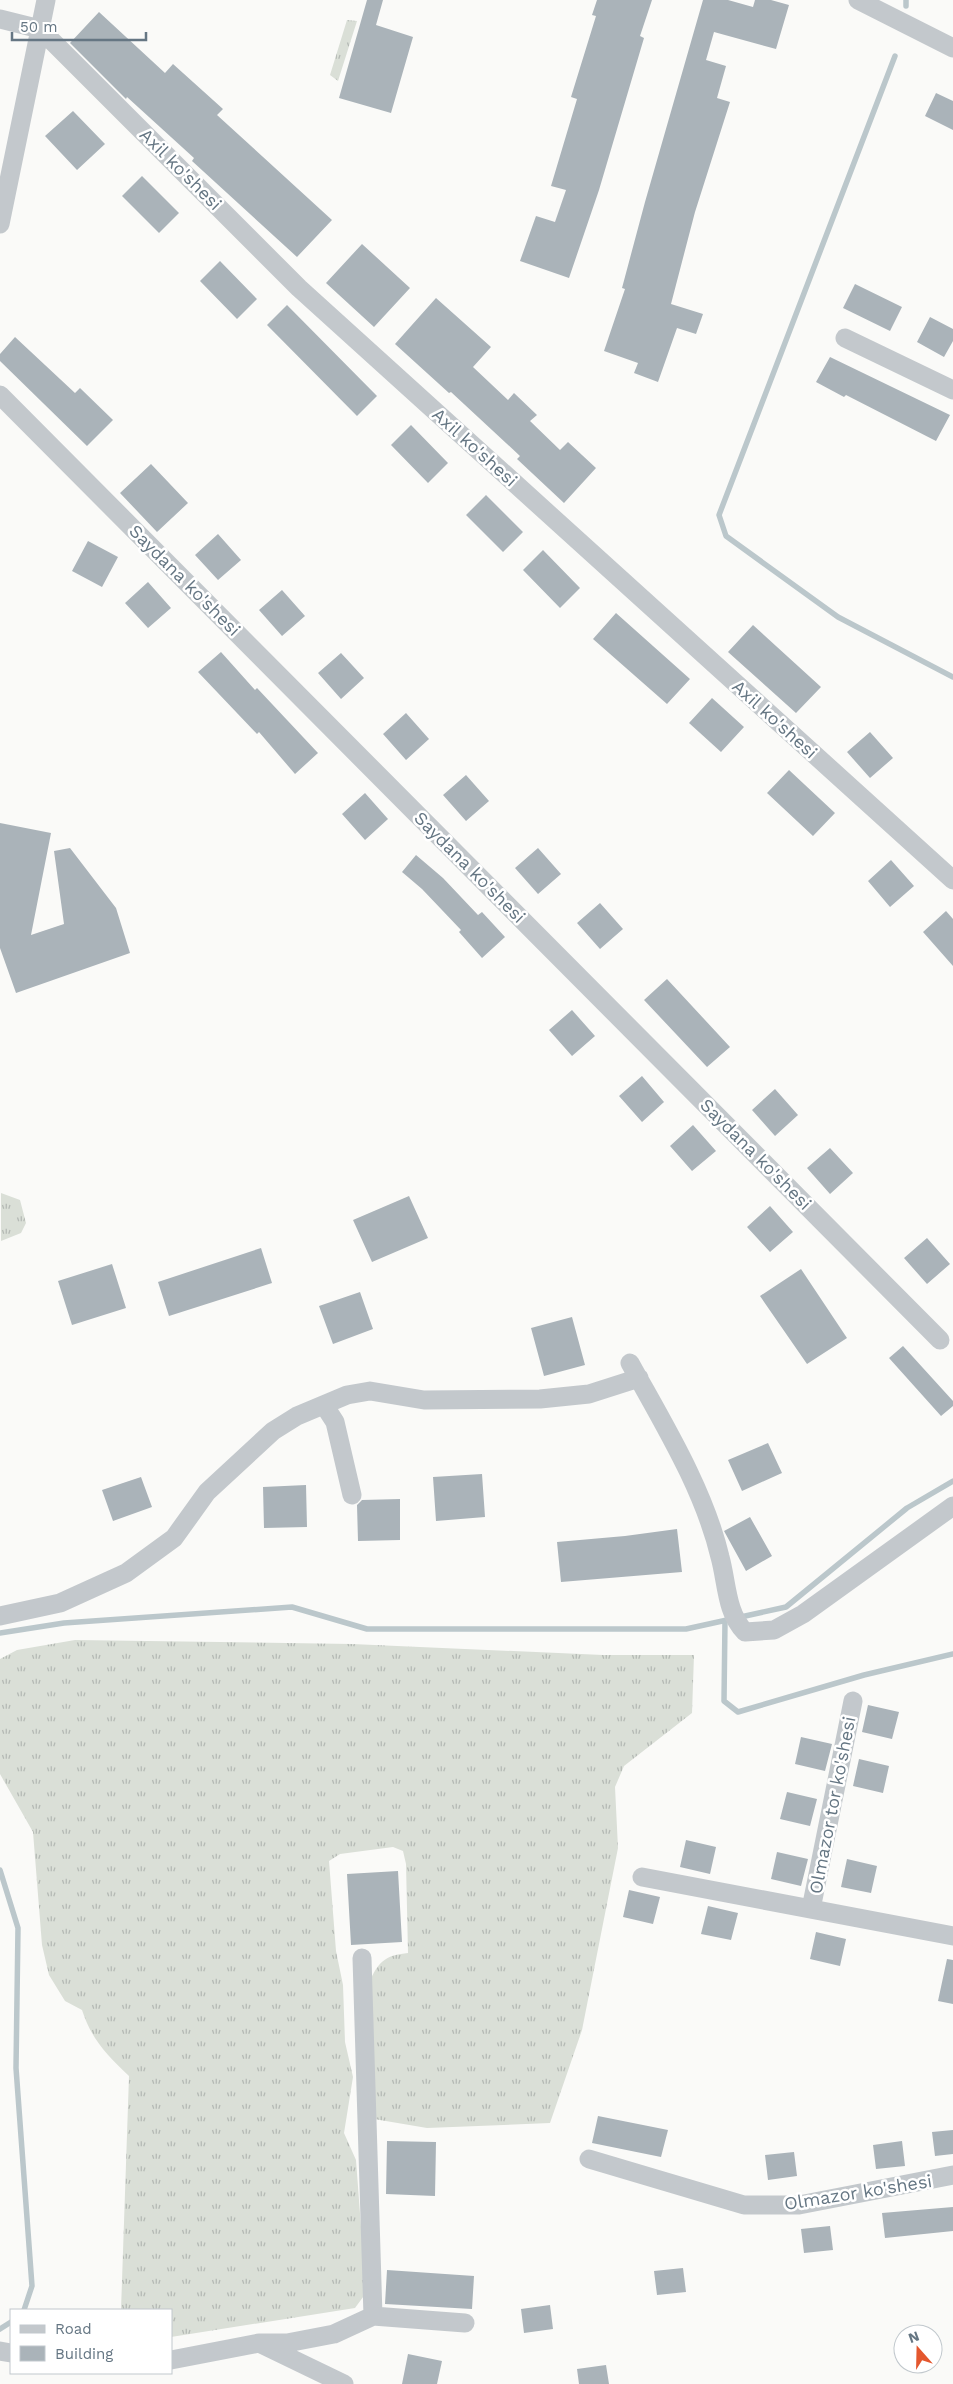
<svg xmlns="http://www.w3.org/2000/svg" width="953" height="2384" viewBox="0 0 953 2384" font-family="'Work Sans',sans-serif">
<style>
.grass{fill:url(#grass-tufts)}
.lines{fill:none;stroke-linecap:round;stroke-linejoin:round}
.stream{stroke:#bbc7cb;stroke-width:5.5}
.building{fill:#aab3b9}
.minor{stroke:#c3c8cc;stroke-width:19}
.labels{text-anchor:middle;dominant-baseline:central;stroke-width:5;stroke-linejoin:round;paint-order:stroke}
.street-label{font-size:18px;fill:#657683;stroke:#fff}
</style>
<defs>
<pattern id="grass-tufts" width="24" height="20" patternUnits="userSpaceOnUse" patternTransform="scale(1.25)"><rect width="24" height="20" fill="#dadfd7"/><path d="M3 7l-1-3M5 7V3M7 7l1-3M15 17l-1-3M17 17v-4M19 17l1-3" fill="none" stroke="#b4b9b4"/></pattern>
</defs>
<rect width="100%" height="100%" fill="#fafaf8"/>
<path class="grass" d="M347,20L357,21L338,81L330,75Z
M1,1193L20,1200L26,1223L21,1233L1,1241Z
M75,1640L352,1644L603,1655H694L692,1713L624,1766L615,1787L618,1848L582,2030L550,2123L427,2128L374,2119L371,1979C379,1960 388,1955 408,1953L406,1864L403,1851L393,1847L340,1854L329,1861L336,1951L343,1985L345,2042L353,2077L344,2133L356,2160L366,2293L355,2308L171,2337V2310H121L129,2076C106,2054 92,2040 82,2010L65,2001L49,1975L42,1945L33,1832L0,1774V1659L17,1650Z"/>
<g class="lines">
<path class="stream" d="M906,0V6
M895,56L719,515L726,536L838,617L953,677
M725,1621L724,1701L738,1712L864,1675L953,1654
M0,1633L64,1623L292,1607L367,1629H686L786,1607L907,1508L953,1481
M0,1870L18,1928L16,2068L32,2286L24,2310
M0,2329L11,2322"/>
</g>
<path class="building" d="M367,0H383L376,25L413,37L391,113L339,98Z
M597,0H652L640,36L644,38L599,190L569,278L520,261L536,216L555,222L566,190L551,186L577,99L571,97L596,16L592,15Z
M703,0H728L753,7L755,0H771L789,5L776,49L714,32L706,60L726,66L717,98L730,102L695,212L671,304L703,314L696,334L677,328L658,382L634,373L638,363L604,351L625,289L622,288L645,202Z
M99,12L165,73L173,64L223,109L217,115L332,220L297,257L192,161L194,158L127,97L126,99L70,43Z
M936,93L953,101V130L925,116Z
M73,111L105,144L77,170L45,136Z
M142,176L179,213L159,233L122,196Z
M362,244L410,288L374,327L326,283Z
M220,261L257,299L237,319L200,281Z
M855,284L902,307L890,331L843,308Z
M436,298L491,347L473,367L508,400L514,393L537,415L530,421L560,450L568,442L596,468L564,503L517,459L520,456L451,392L449,393L395,344Z
M287,305L377,396L357,416L267,325Z
M930,317L953,329V341L944,357L917,342Z
M15,337L75,393L80,388L113,420L87,446L0,361V354Z
M830,357L950,415L936,441L846,395L844,397L816,382Z
M411,425L448,463L428,483L391,445Z
M151,464L188,503L157,532L120,493Z
M486,495L523,532L503,552L466,515Z
M218,534L241,560L218,580L195,555Z
M88,541L118,557L102,587L72,571Z
M543,550L580,588L560,608L523,570Z
M148,582L171,608L148,628L125,603Z
M282,590L305,616L282,636L259,610Z
M616,613L690,679L667,704L593,639Z
M753,625L821,687L796,713L728,652Z
M221,652L255,690L257,688L318,753L295,774L259,732L257,734L198,672Z
M341,653L364,678L341,699L318,673Z
M712,698L744,727L721,752L689,723Z
M406,713L429,739L406,760L383,734Z
M870,732L893,758L870,778L847,752Z
M789,770L835,813L813,836L767,793Z
M466,775L489,801L466,821L443,795Z
M365,793L388,819L365,840L342,814Z
M0,823L51,833L31,935L64,924L54,851L70,848L116,908L130,953L16,993L0,948Z
M538,848L561,874L538,894L515,868Z
M416,855L443,878L478,915L482,912L505,937L482,958L459,932L461,930L422,889L402,872Z
M891,860L914,886L890,907L868,881Z
M600,903L623,929L600,949L577,923Z
M946,911L953,919V966L923,932Z
M667,979L730,1047L707,1067L644,1000Z
M572,1010L595,1036L572,1056L549,1030Z
M642,1076L664,1102L642,1122L619,1096Z
M775,1089L798,1115L775,1136L752,1110Z
M693,1125L716,1151L692,1171L670,1146Z
M830,1148L853,1173L830,1194L807,1168Z
M409,1196L428,1238L372,1262L353,1220Z
M770,1206L793,1232L770,1252L747,1227Z
M927,1238L950,1264L927,1284L904,1258Z
M261,1248L272,1283L169,1316L158,1282Z
M112,1264L126,1308L72,1325L58,1281Z
M801,1269L847,1338L807,1364L760,1296Z
M360,1292L373,1329L333,1344L319,1306Z
M572,1317L585,1365L544,1376L531,1328Z
M903,1346L953,1401V1406L941,1416L889,1358Z
M768,1443L782,1473L742,1491L728,1460Z
M482,1474L485,1517L436,1521L433,1477Z
M141,1477L152,1507L113,1521L102,1490Z
M306,1485L307,1527L264,1528L263,1487Z
M400,1499V1540L358,1541L357,1505L362,1500Z
M750,1517L772,1556L746,1571L724,1531Z
M677,1529L682,1572L561,1582L557,1542L625,1536Z
M868,1705L899,1712L892,1739L862,1732Z
M801,1737L832,1744L825,1771L795,1764Z
M859,1759L889,1766L883,1793L853,1786Z
M787,1792L817,1799L810,1826L780,1819Z
M686,1840L716,1847L710,1874L680,1867Z
M777,1852L808,1859L801,1886L771,1879Z
M847,1859L877,1866L871,1893L841,1887Z
M398,1871L402,1942L351,1945L347,1874Z
M629,1890L660,1897L653,1924L623,1917Z
M708,1906L738,1913L731,1940L701,1934Z
M816,1932L846,1939L840,1966L810,1959Z
M947,1959L953,1960V2004L938,2001Z
M598,2116L668,2130L661,2157L592,2143Z
M953,2130V2154L935,2156L932,2132Z
M387,2141L436,2142L435,2196L386,2194Z
M902,2141L905,2166L876,2169L873,2145Z
M794,2152L797,2176L768,2180L765,2155Z
M953,2207V2231L885,2238L882,2213Z
M830,2226L833,2250L804,2253L801,2229Z
M683,2268L686,2292L657,2295L654,2271Z
M387,2270L474,2276L472,2309L385,2304Z
M550,2305L553,2329L524,2333L521,2309Z
M408,2354L442,2361L437,2384H402Z
M606,2365L609,2384H579L577,2369Z"/>
<g class="lines">
<path class="minor" d="M858,0L953,48
M0,19L40,29L299,288L953,880
M0,224L46,0
M845,338L953,390
M0,395L940,1340
M630,1363C663,1423 704,1489 720,1557C727,1582 726,1613 745,1632L774,1630L803,1614L953,1506
M324,1405L335,1422L352,1495
M0,1616L60,1603L126,1573L174,1538L207,1492L273,1431L297,1416L347,1395L370,1391L424,1400L540,1399L589,1394L639,1378
M642,1877L953,1936
M811,1909L853,1701
M362,1958L373,2316
M589,2159L744,2205H799L953,2175
M259,2343H287L334,2334L373,2316L465,2323
M0,2351L11,2353
M171,2360L259,2343L344,2384"/>
</g>
<g class="labels">
<g class="street-label">
<text transform="translate(181 169) rotate(45)">Axil ko'shesi</text>
<text transform="translate(475 447) rotate(42)">Axil ko'shesi</text>
<text transform="translate(185 580) rotate(45)">Saydana ko'shesi</text>
<text transform="translate(775 719) rotate(42)">Axil ko'shesi</text>
<text transform="translate(470 867) rotate(45)">Saydana ko'shesi</text>
<text transform="translate(756 1154) rotate(45)">Saydana ko'shesi</text>
<text transform="translate(832 1805) rotate(-79)">Olmazor tor ko'shesi</text>
<text transform="translate(858 2192) rotate(-9)">Olmazor ko'shesi</text>
</g>
</g>
<rect x="10" y="2309" width="162" height="65" fill="#ffffff" stroke="#c1c8cd"/>
<rect x="20" y="2325" width="25" height="8" fill="#c3c8cc" stroke="#c1c8cd"/>
<text x="55" y="2334" font-size="15" fill="#657683">Road</text>
<rect x="20" y="2346" width="25" height="15" fill="#aab3b9" stroke="#c1c8cd"/>
<text x="55" y="2359" font-size="15" fill="#657683">Building</text>
<g transform="translate(918 2349) rotate(340)"><circle r="24" fill="#ffffff" stroke="#c1c8cd"/>
<path d="M0-4L9 19L0 12L-9 19Z" fill="#e4572e"/>
<text y="-8" font-size="14" font-weight="bold" text-anchor="middle" fill="#657683">N</text>
</g>
<path d="M12 32v8h134v-8" fill="none" stroke="#657683" stroke-width="2.5"/>
<text x="20" y="32" font-size="15" fill="#657683" stroke="#ffffff" stroke-width="4" paint-order="stroke">50 m</text>
</svg>
